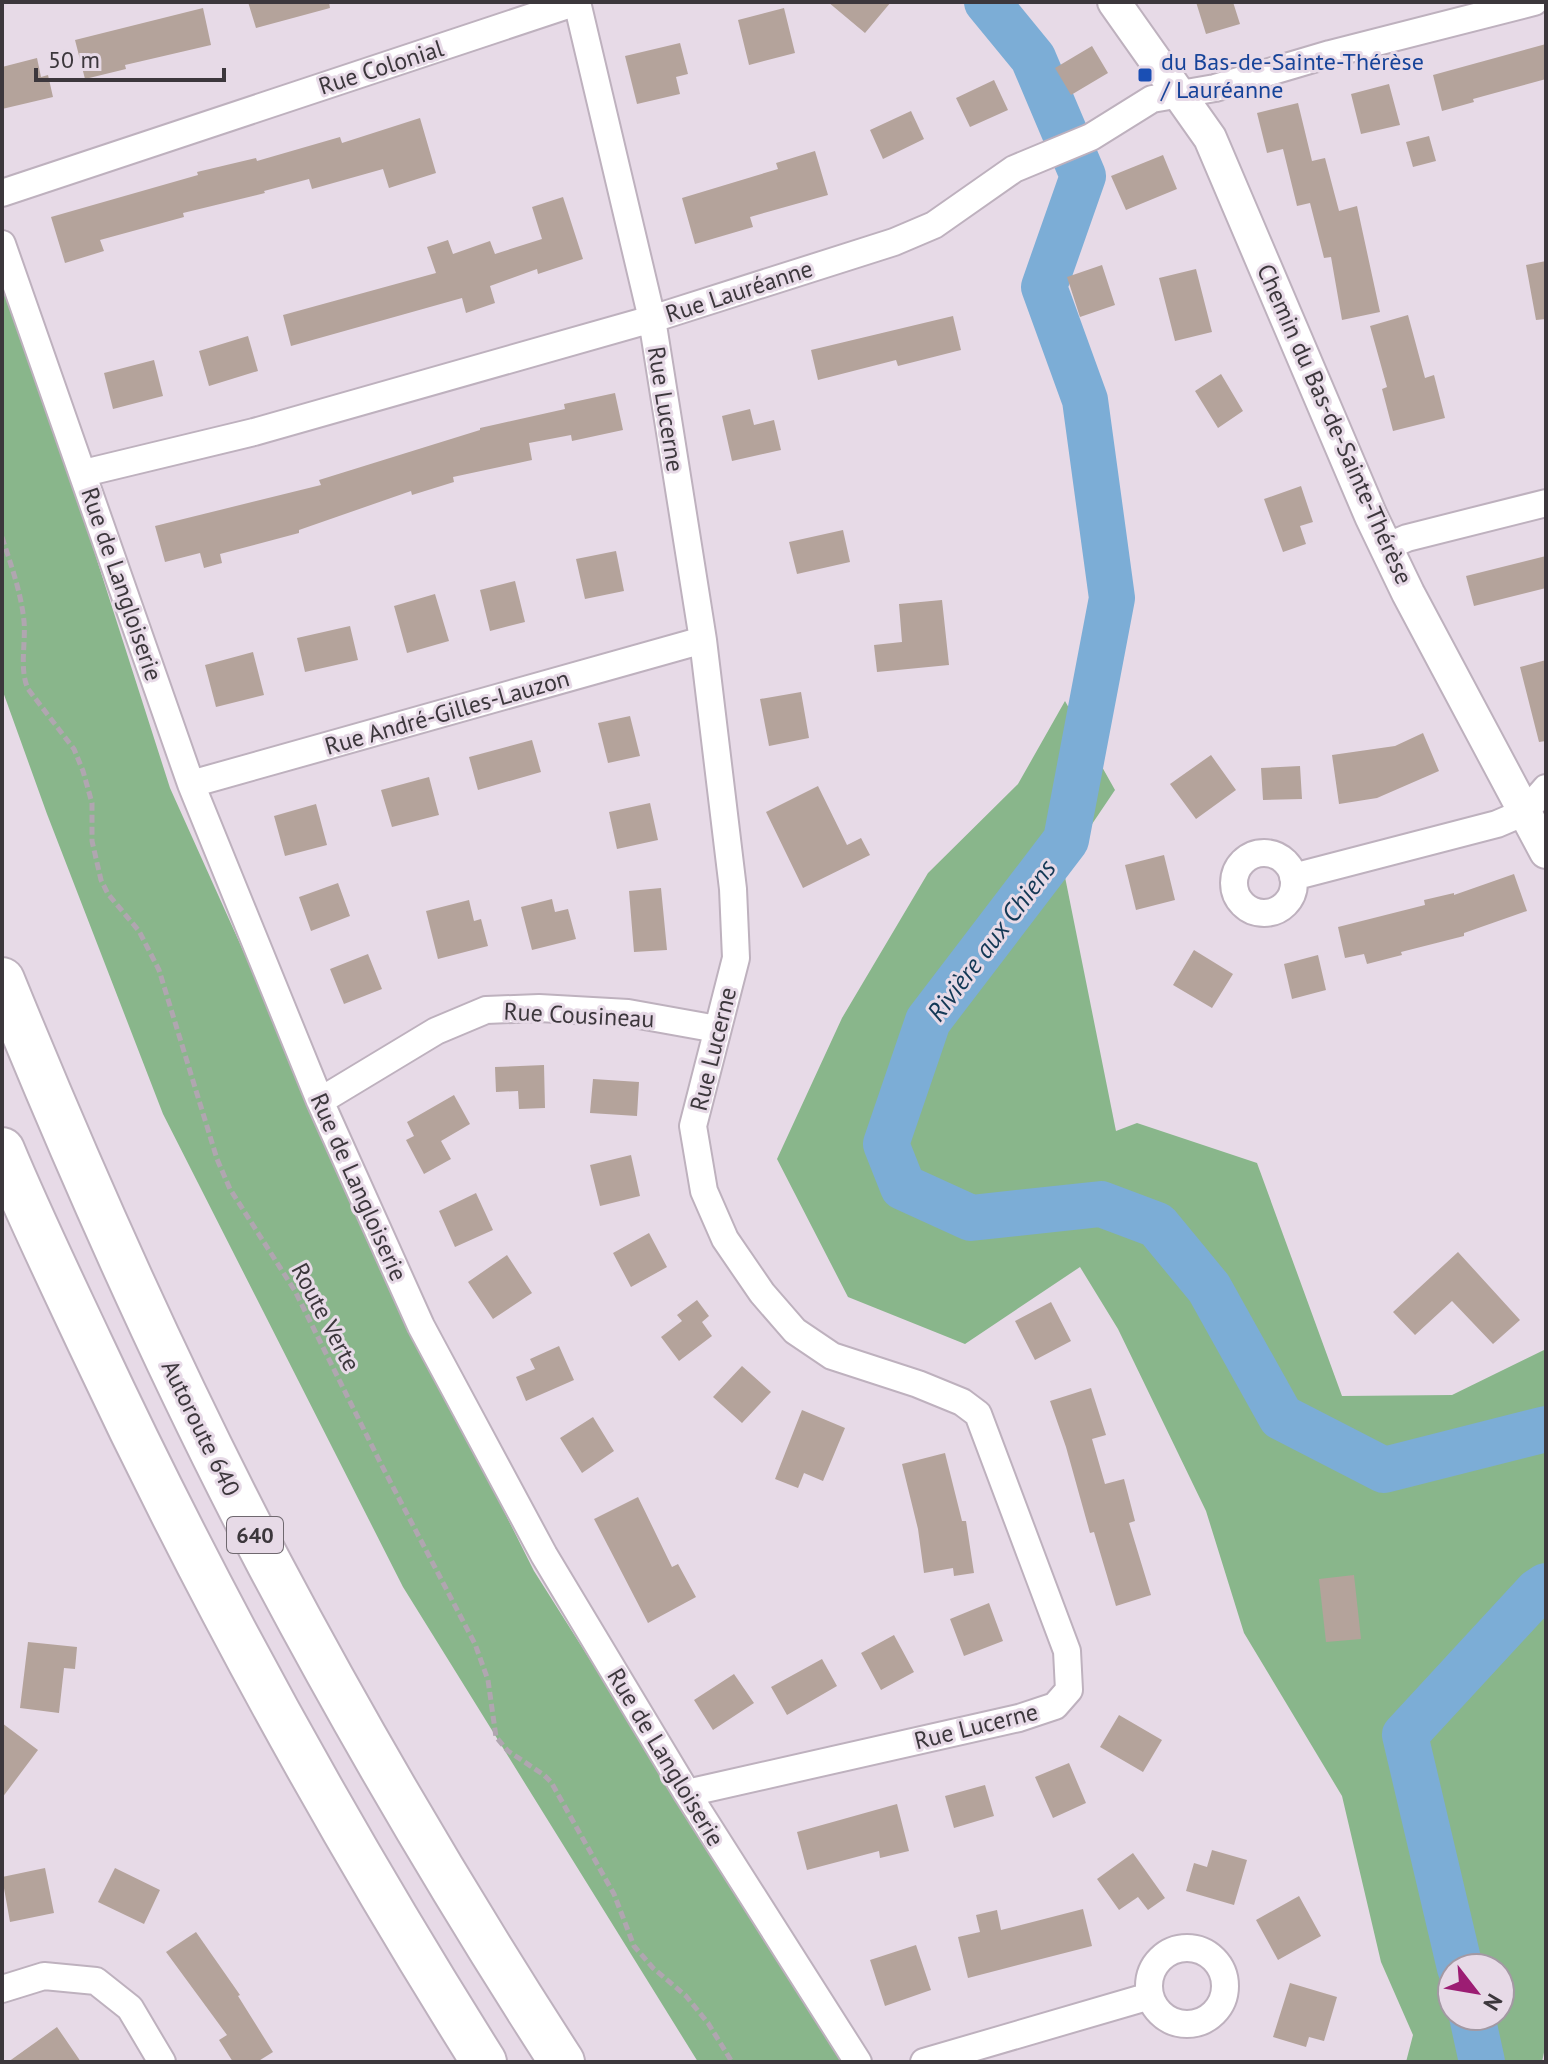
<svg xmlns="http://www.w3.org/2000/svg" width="1548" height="2064" viewBox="0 0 1548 2064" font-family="'PT Sans',sans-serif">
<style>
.forest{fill:#89b68b;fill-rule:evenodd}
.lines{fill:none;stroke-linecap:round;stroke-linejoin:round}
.river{stroke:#7cadd6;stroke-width:46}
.building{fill:#b4a39b}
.minor-casing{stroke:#beb1be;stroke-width:30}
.tertiary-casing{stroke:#beb1be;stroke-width:36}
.motorway-casing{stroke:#beb1be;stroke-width:48}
.path{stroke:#b0a6b0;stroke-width:5;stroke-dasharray:8 4;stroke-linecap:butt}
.minor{stroke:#fff;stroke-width:26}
.tertiary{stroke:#fff;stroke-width:32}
.motorway{stroke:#fff;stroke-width:44}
.transit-dot{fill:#1a4fb4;stroke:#e7dae7;stroke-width:3}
.labels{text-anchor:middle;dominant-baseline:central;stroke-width:6;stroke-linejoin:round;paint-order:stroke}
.shield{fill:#e7dae7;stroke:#6f686f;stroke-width:2}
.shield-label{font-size:22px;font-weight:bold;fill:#3c373c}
.transit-label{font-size:24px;fill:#164399;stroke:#e7dae7;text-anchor:start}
.street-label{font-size:24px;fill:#3c373c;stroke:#e7dae7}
.water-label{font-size:26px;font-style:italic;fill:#133855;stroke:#e7dae7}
</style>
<rect width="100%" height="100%" fill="#e7dae7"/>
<path class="forest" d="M2,287L72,482L170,788L419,1342L534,1571L844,2062H698L403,1587L163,1114L47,814L2,689Z
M1065,701L1115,790L1063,867L1116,1131L1137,1123L1257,1163L1342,1396L1452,1395L1546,1349V2043L1542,2062H1406L1413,2035L1381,1962L1342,1796L1244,1633L1206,1511L1118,1329L1080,1267L965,1344L848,1297L777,1159L842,1018L928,873L1018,784ZM1452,1968H1500V2016H1452Z"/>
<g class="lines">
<path class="river" d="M987,2L1033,58L1083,176L1044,287L1085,400L1112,598L1066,840L928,1021L886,1144L903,1187L971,1218L1101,1204L1157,1225L1209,1288L1281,1417L1384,1470L1546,1429
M1460,1968L1405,1735L1537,1592L1546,1586
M1472,2016L1482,2062"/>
</g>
<path class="building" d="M248,2H329L330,8L256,28Z
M828,2H891L865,33Z
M1196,2H1233L1240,24L1206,34Z
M203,8L211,45L125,65L126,69L85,79L75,40Z
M784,8L795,53L749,65L738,20Z
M680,43L688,74L676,77L680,94L637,104L625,56Z
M1546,44V79L1473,99L1474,102L1442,111L1433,75Z
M1092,46L1108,73L1071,95L1055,68Z
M37,58L41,77L48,75L53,97L2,109V67Z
M994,80L1008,110L970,127L956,98Z
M1389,84L1400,125L1361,134L1351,94Z
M1298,103L1312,161L1325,158L1339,211L1357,206L1380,312L1342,320L1331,257L1324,258L1310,203L1297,206L1283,149L1267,153L1257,113Z
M911,111L924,139L883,159L870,130Z
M420,118L436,173L389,188L383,169L312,189L309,179L264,191L265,193L183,213L184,217L100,240L104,251L65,263L51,217L198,175L197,172L256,158L257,161L340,137L342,143Z
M1429,136L1436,161L1413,167L1406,142Z
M815,151L828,195L750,217L753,227L695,244L682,198L778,169L776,163Z
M1163,155L1177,189L1126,210L1111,176Z
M563,197L583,259L538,274L537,269L490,286L495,303L466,313L462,298L291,346L283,315L436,273L427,247L448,240L453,254L490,241L495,254L542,239L532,207Z
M1546,261V319L1536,320L1526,265Z
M1102,265L1115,305L1080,317L1067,277Z
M1196,269L1212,332L1175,341L1159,278Z
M1408,315L1425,378L1434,375L1445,418L1393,431L1382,389L1387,387L1370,326Z
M953,316L961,350L898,366L896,360L818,380L811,350Z
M248,336L258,371L209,386L199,351Z
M154,360L163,396L113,409L104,373Z
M1221,374L1243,411L1218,428L1195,391Z
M615,393L623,430L572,441L571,435L529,443L532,460L453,477L454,482L412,495L411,491L299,530V533L220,554L222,563L204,568L200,553L165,562L155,526L321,485L319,480L480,430V428L565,409L564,404Z
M750,409L754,425L774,420L781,450L732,461L722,416Z
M1301,486L1313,522L1300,526L1306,544L1283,552L1264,499Z
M843,530L850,562L797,574L789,542Z
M616,551L624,591L585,599L576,559Z
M1546,556V588L1474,606L1466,576Z
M515,581L525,622L490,631L480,590Z
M435,594L449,641L407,653L394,606Z
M942,600L949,665L877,672L874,645L902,642L899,604Z
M350,626L358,660L305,672L297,638Z
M253,652L264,695L216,707L205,665Z
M1546,660V741L1539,742L1520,667Z
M801,692L809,738L769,746L760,699Z
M630,716L640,756L608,763L598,723Z
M1423,733L1439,771L1377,798L1339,804L1332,755L1395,746Z
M532,740L541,772L478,790L469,757Z
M1211,755L1236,790L1196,819L1170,784Z
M1300,766L1302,799L1263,800L1261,768Z
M429,777L439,815L392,827L381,790Z
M818,786L847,845L861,838L870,855L803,888L766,812Z
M650,803L658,840L617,849L609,812Z
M316,804L327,845L285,856L274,816Z
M1164,855L1175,900L1136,910L1125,865Z
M1514,874L1527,911L1464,933V936L1401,952L1402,955L1367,964L1364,954L1345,958L1338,927L1425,905L1424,900L1454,893V895Z
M338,883L350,916L311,931L299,897Z
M661,888L667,950L634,952L629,891Z
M552,899L555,912L568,909L576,939L532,950L521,907Z
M469,900L474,921L481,919L488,946L438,959L426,911Z
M1194,950L1233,974L1212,1008L1173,985Z
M368,954L382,989L344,1004L330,969Z
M1318,955L1326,990L1292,999L1284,964Z
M544,1065L545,1108L519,1109L518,1091L496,1092L495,1067Z
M593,1079L639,1082L637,1116L590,1113Z
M454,1095L470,1124L441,1141L451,1159L424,1174L406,1140L414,1136L407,1122Z
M631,1155L640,1196L600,1206L590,1165Z
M476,1193L493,1230L455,1247L439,1211Z
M649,1233L667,1267L631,1287L613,1253Z
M1458,1252L1520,1320L1493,1344L1452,1301L1415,1335L1393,1312Z
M507,1255L532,1293L493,1319L468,1282Z
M697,1300L709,1316L702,1322L712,1336L679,1361L661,1337L682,1321L677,1315Z
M1051,1302L1071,1341L1035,1360L1015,1321Z
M559,1346L574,1380L526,1401L516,1377L535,1369L530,1359Z
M742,1366L771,1392L742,1423L713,1397Z
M1091,1388L1106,1435L1092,1439L1105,1484L1124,1479L1135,1521L1129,1523L1151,1595L1116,1606L1094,1532L1090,1533L1066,1447L1050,1401Z
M802,1410L845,1428L823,1481L804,1473L798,1488L775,1479Z
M593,1417L614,1451L582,1473L560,1438Z
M945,1453L962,1521H966L974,1573L954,1576L953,1568L924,1573L918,1529L902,1464Z
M638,1497L672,1567L678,1564L696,1597L648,1623L594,1519Z
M1354,1575L1361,1639L1326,1642L1319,1579Z
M989,1603L1003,1641L964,1656L950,1619Z
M894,1635L914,1672L881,1690L861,1653Z
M28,1642L77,1647L75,1669L64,1668L59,1713L20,1708Z
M822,1659L837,1686L787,1715L771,1687Z
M734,1674L754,1703L713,1730L694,1700Z
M1119,1715L1162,1740L1143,1772L1100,1747Z
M2,1723L38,1750L2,1798Z
M1069,1763L1086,1803L1053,1818L1035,1777Z
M985,1785L994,1816L954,1828L945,1796Z
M897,1804L909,1851L880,1858L879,1851L807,1870L797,1832Z
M1212,1850L1247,1860L1234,1905L1186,1891L1194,1863L1207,1867Z
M1133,1853L1165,1898L1148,1910L1138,1897L1119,1910L1097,1879Z
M45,1868L54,1913L10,1922L2,1877Z
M115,1868L160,1890L144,1924L98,1902Z
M1299,1896L1321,1936L1278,1960L1256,1920Z
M1083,1909L1092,1946L968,1978L958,1937L980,1932L976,1915L997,1910L1001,1930Z
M196,1932L240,1995L238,1996L273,2052L257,2062H233L219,2040L227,2035L166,1952Z
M916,1945L931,1990L885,2006L870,1960Z
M1290,1983L1337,1997L1324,2041L1309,2037L1306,2047L1273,2037Z
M57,2027L81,2062H8Z"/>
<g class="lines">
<g class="minor-casing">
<path id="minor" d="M577,2L652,319L703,640L733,889L736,958L693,1126L704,1191L725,1239L762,1293L795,1331L832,1356L918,1384L962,1402L978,1414L1067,1651L1069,1690L1055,1706L1019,1718L687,1793
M2,193L577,2
M2,244L191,784L320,1101L421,1326L544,1555L687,1793L858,2062
M84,473L254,432L652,319L894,242L934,225L1014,169L1091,137L1152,99L1215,88L1330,54L1534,2
M1386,547L1407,538L1546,503
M191,784L703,640
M1234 883a30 30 0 1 1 60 0a30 30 0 1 1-60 0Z
M1293,877L1497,824L1525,812L1546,788
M320,1101L436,1031L486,1010L539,1008L628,1013L717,1029
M1149 1986a38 38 0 1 1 76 0a38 38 0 1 1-76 0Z
M2,1989L44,1976L96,1981L130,2008L162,2062
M924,2062L1150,1996"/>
</g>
<g class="tertiary-casing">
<path id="tertiary" d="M1114,2L1210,138L1371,516L1408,593L1546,852"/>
</g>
<g class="motorway-casing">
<path id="motorway" d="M2,980C83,1179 170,1375 270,1565C360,1735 458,1901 562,2062
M2,1150C29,1215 60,1279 90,1343C206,1591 338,1830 484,2062"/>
</g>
<path class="path" d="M2,537C11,565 21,592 24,621C26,644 19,668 28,689L74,749L83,771L92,803V841L101,880L108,894L139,931L159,970L217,1159L230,1189L295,1291L381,1464L475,1644L488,1680L496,1737L508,1751L544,1775L551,1782L614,1894L634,1946L653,1968L686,1996L708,2023L732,2062"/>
<use href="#minor" class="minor"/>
<use href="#tertiary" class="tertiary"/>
<use href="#motorway" class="motorway"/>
</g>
<rect class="transit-dot" x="1137" y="67" width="16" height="16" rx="4"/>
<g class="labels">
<rect class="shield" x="227" y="1517" width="56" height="36" rx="6"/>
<g class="shield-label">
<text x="255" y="1535">640</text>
</g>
<g class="transit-label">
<text x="1161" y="61">du Bas-de-Sainte-Thérèse<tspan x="1161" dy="28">/ Lauréanne</tspan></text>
</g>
<g class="street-label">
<text transform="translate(381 67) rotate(-18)">Rue Colonial</text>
<text transform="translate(739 291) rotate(-18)">Rue Lauréanne</text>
<text transform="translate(666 409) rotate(81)">Rue Lucerne</text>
<text transform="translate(1335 424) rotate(66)">Chemin du Bas-de-Sainte-Thérèse</text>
<text transform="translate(122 584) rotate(71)">Rue de Langloiserie</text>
<text transform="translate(447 712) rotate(-16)">Rue André-Gilles-Lauzon</text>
<text transform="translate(579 1015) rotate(3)">Rue Cousineau</text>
<text transform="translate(713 1049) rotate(-76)">Rue Lucerne</text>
<text transform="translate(359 1187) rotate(66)">Rue de Langloiserie</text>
<text transform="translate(326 1317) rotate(62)">Route Verte</text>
<text transform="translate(201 1428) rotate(64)">Autoroute 640</text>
<text transform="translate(976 1726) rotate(-14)">Rue Lucerne</text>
<text transform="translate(666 1757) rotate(59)">Rue de Langloiserie</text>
</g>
<g class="water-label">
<text transform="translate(991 940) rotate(-53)">Rivière aux Chiens</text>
</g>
</g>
<rect width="1548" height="2064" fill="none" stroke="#3c373c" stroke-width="8"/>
<g transform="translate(1476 1992) rotate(121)"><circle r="38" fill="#e7dae7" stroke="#a399a3" stroke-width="2"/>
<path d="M0-6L14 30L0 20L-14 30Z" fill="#9c1d73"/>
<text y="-12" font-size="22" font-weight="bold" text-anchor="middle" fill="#3c373c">N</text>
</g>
<path d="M36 68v12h188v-12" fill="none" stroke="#3c373c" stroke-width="4"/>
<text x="48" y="68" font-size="24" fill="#3c373c" stroke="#e7dae7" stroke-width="6" paint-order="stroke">50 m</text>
</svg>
